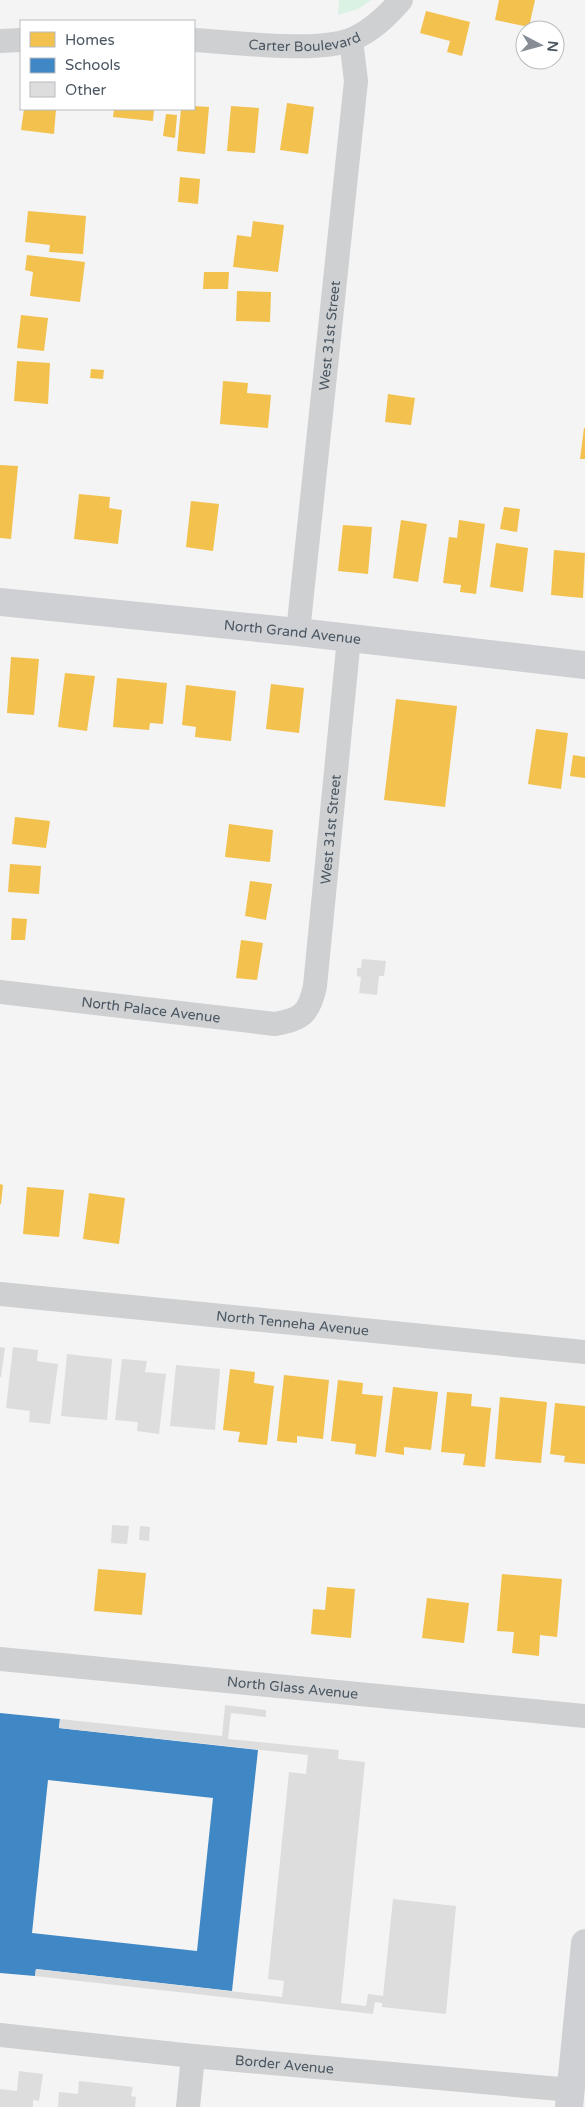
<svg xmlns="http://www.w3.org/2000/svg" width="585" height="2107" viewBox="0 0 585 2107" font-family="'Varela Round',sans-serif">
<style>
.green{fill:#d9f2e3}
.homes{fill:#f2c14e}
.schools{fill:#3f88c5;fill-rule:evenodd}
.building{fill:#ddddde}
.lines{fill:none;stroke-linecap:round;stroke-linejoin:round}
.street{stroke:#ced0d2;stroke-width:24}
.secondary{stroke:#ced0d4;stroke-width:28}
.labels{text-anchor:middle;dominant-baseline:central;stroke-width:5;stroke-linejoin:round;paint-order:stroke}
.street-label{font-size:14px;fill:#4a5661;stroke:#fff}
</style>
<rect width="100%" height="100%" fill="#f4f4f4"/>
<path class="green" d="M339,0H371L358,9L338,15Z"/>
<path class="homes" d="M499,0H535L529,27L495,20Z
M426,11L470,22L462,56L447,52L450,41L420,33Z
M287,103L314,107L308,154L280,150Z
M194,106L209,107L205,154L177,151L181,109H194Z
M231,106L259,108L255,153L227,151Z
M24,109H56L54,134L21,130Z
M114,109H154L153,121L113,117Z
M166,114L177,115L175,138L163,136Z
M180,177L200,179L198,204L178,202Z
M28,211L86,216L83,254L49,252L50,245L25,242Z
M253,221L284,225L278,272L233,267L237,235L251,237Z
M27,255L85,262L80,302L30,296L33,272L25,270Z
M204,272H229L228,289H203Z
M237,291L271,292L270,322L236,321Z
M21,315L48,318L44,351L17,348Z
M17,361L50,363L48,404L14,401Z
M91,369L104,370L103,379L90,378Z
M223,381L248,383L247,393L271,395L268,428L220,424Z
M388,394L415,398L411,425L385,422Z
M584,428H585V459H580Z
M0,465L18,466L11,539L0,538Z
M79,494L110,497L109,508L122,510L118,544L74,539Z
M191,501L219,504L213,551L186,547Z
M504,507L520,509L517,532L500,529Z
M401,520L427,524L418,582L393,578Z
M459,520L485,524L476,594L460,592L461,585L443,583L449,537L457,538Z
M343,525L372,527L368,574L338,571Z
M496,543L528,548L523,592L490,587Z
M554,550L585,553L583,598L551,595Z
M11,657L39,659L34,715L7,713Z
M65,673L95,676L87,731L58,727Z
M117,678L167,683L163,724L150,723L149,730L113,727Z
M271,684L304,688L299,733L266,729Z
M186,685L236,691L231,741L195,737L196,727L182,725Z
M396,699L457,706L445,807L384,800Z
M536,729L568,733L561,789L528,784Z
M573,755L585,757V778L570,776Z
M15,817L50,821L46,848L12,844Z
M229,824L273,830L270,862L225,857Z
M10,864L41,866L39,894L8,892Z
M250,881L272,884L266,920L245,916Z
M12,918L27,919L25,940H11Z
M241,940L263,943L257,980L236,978Z
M0,1184L3,1185L1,1204H0Z
M27,1187L64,1190L59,1237L23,1234Z
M89,1193L125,1198L119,1244L83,1239Z
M230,1369L255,1372L254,1383L274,1386L267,1445L238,1442L240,1432L223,1430Z
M284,1375L329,1380L323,1439L297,1436V1443L277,1441Z
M338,1380L363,1383L362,1394L383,1396L376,1457L355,1454L356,1444L331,1441Z
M393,1387L438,1392L431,1450L404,1447V1455L385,1452Z
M447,1392L472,1394L471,1406L491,1408L485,1467L463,1465L465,1454L441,1452Z
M500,1397L547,1402L541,1463L495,1459Z
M555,1403L585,1406V1464L564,1462L565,1456L550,1454Z
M98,1569L146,1573L142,1615L94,1611Z
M502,1574L562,1579L557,1637L540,1635L539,1656L512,1653L514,1632L497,1631Z
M327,1587L355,1589L351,1638L311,1634L313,1609L325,1610Z
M427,1598L469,1603L464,1643L422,1638Z"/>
<path class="schools" d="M0,1713L60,1719L59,1728L258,1750L232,1991L36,1969L35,1976L0,1973ZM48,1780L213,1798L197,1951L32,1933Z"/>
<path class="building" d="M362,959L386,961L384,976H379L377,995L359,993L361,977L357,976V968H361Z
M0,1347L5,1348L1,1377H0Z
M13,1347L38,1350L37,1361L58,1364L50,1424L29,1422L30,1411L6,1408Z
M67,1354L112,1359L107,1420L61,1416Z
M122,1359L147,1361L145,1372L166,1374L159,1434L137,1431L138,1422L115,1420Z
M176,1365L220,1369L215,1430L170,1426Z
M112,1525L129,1526L127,1544L111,1543Z
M140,1526L150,1527L149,1541L139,1540Z
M225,1705L266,1710V1717L231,1713L228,1739L339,1750L338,1759L365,1762L341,2003L366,2006L368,1994L383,1996L393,1899L456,1906L446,2014L382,2007V2003L375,2002L373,2014L35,1976L36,1969L282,1997L284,1981L268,1979L289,1772L306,1774L308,1755L59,1728L60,1719L222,1736Z
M19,2071L43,2074L39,2101L33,2100V2107H0V2089L17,2091Z
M79,2081L133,2087L131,2096L136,2097L135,2107H58L59,2092L78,2094Z"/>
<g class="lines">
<g class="street">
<path id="s1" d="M194,40C233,42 315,53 350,40C371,32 387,16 401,0"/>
<path d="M0,41L21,40"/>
<path id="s2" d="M298,632L356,81L351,40"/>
<path id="s3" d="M0,992L275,1024C302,1019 309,1014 315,986L349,638"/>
<path id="s4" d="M0,1294L585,1352"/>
<path id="s5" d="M0,1659L585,1716"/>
<path id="s6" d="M0,2035L193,2056L571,2090"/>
<path d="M188,2107L193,2056"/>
</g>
<g class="secondary">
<path id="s7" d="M0,602L298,632L585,665"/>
<path d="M569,2107L585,1943"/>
</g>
</g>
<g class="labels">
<g class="street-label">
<text stroke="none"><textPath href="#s1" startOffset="111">Carter Boulevard</textPath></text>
<text stroke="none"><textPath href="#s2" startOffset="298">West 31st Street</textPath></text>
<text stroke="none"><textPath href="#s7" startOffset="294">North Grand Avenue</textPath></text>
<text stroke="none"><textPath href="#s3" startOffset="495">West 31st Street</textPath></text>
<text stroke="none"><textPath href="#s3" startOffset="152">North Palace Avenue</textPath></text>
<text stroke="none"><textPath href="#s4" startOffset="294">North Tenneha Avenue</textPath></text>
<text stroke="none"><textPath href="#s5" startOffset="294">North Glass Avenue</textPath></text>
<text stroke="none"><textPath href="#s6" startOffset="286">Border Avenue</textPath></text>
</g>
</g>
<rect x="20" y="20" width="175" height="90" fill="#ffffff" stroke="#b7bbc0"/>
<rect x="30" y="32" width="25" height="15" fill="#f2c14e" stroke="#b7bbc0"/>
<text x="65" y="45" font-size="15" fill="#4a5661">Homes</text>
<rect x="30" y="58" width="25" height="15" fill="#3f88c5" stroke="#b7bbc0"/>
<text x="65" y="70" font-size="15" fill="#4a5661">Schools</text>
<rect x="30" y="82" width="25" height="15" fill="#ddddde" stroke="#b7bbc0"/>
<text x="65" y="95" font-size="15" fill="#4a5661">Other</text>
<g transform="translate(540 45) rotate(96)"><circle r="24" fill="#ffffff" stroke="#b7bbc0"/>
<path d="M0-4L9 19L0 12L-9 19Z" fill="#868d94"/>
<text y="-8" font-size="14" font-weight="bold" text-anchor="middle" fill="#4a5661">N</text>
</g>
</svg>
